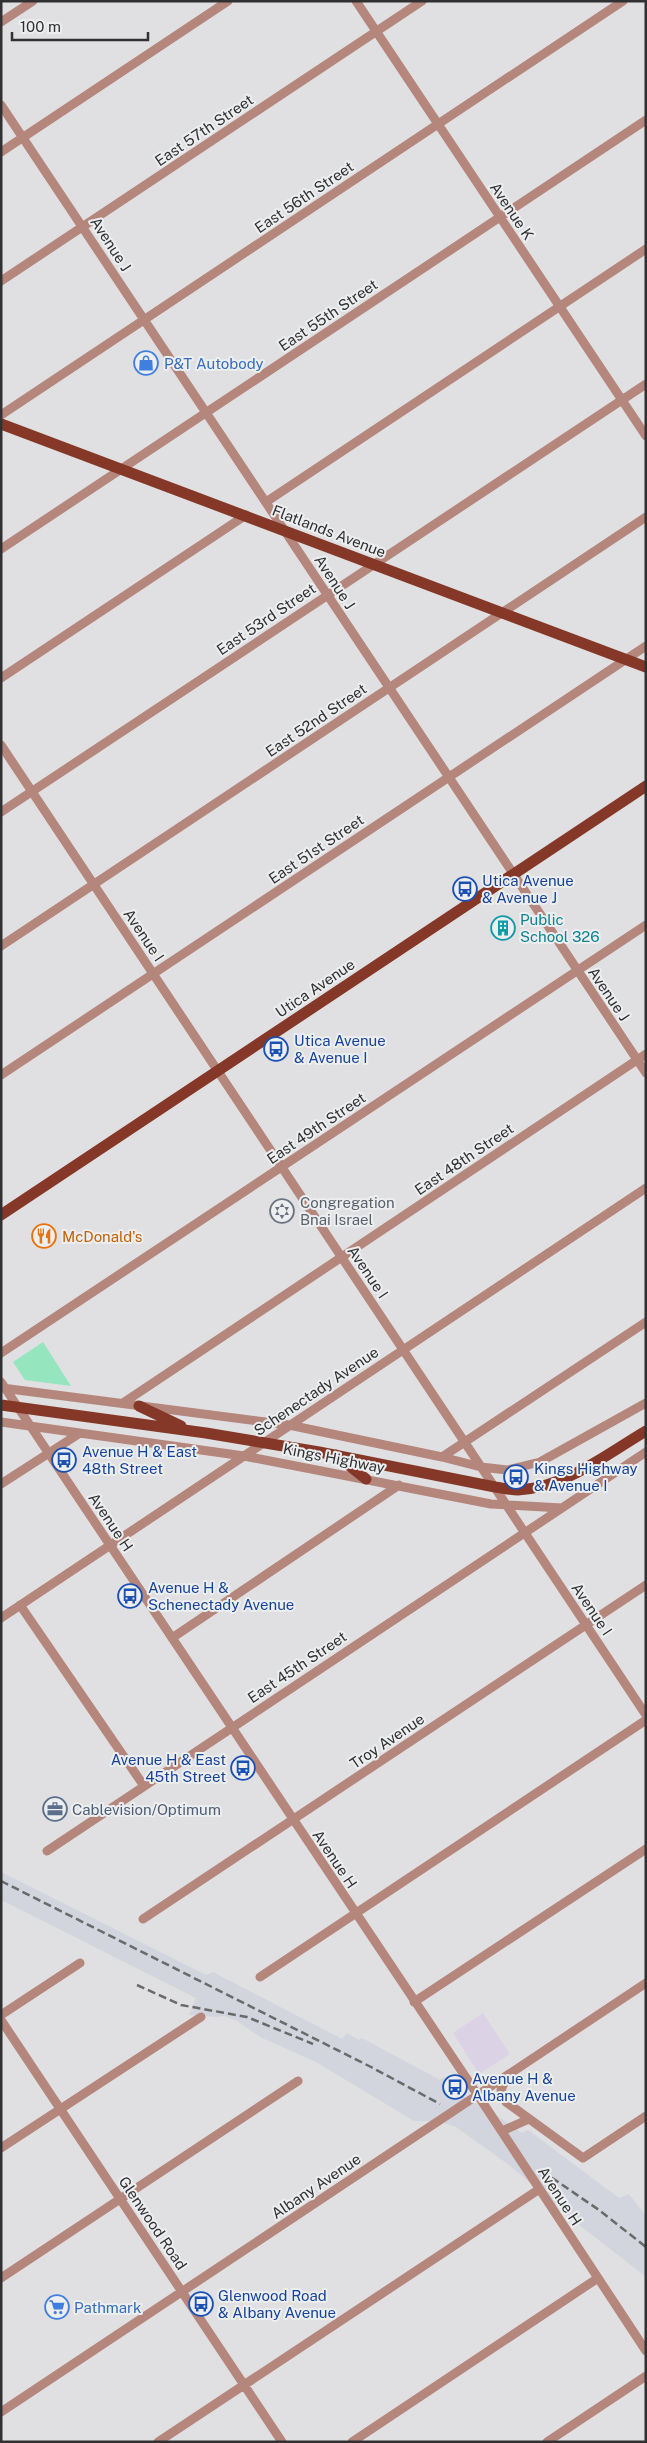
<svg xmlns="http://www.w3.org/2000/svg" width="647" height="2443" viewBox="0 0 647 2443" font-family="'Public Sans',sans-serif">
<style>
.commercial{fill:#dcd2e6}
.built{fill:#d2d5de}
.green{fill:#95e5bf}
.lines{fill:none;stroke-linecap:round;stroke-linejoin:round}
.minor{stroke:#b4867c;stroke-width:9}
.major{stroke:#853828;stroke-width:11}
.rail{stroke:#6a6a6b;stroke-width:2.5;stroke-dasharray:8 4;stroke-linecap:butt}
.labels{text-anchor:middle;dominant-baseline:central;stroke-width:4;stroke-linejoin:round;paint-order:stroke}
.street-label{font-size:15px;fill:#313132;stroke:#edeeef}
.shop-label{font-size:15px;fill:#366cbe;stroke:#edeeef;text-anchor:start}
.transit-label{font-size:15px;fill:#164399;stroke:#edeeef;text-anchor:start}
.culture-label{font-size:15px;fill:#0d838f;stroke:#edeeef;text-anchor:start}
.worship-label{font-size:15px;fill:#5b616d;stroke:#edeeef;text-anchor:start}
.food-label{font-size:15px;fill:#c56008;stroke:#edeeef;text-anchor:start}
.service-label{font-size:15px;fill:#4e5e75;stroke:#edeeef;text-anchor:start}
</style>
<rect width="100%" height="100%" fill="#e0e0e2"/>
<path class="commercial" d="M483,2013L510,2054L479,2074L453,2033Z"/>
<path class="built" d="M1,1872L206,1975L213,1972L342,2039L347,2033L359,2040L362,2038L440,2080L444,2077L455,2092L487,2109L522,2133L528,2130L619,2198L629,2194L646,2216V2277L578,2224L509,2165L456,2127L438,2121H414L316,2062L260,2037L237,2021L224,2016L217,2017L189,2015L196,1998L1,1900Z"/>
<path class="green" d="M43,1342L71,1386L25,1380L13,1362Z"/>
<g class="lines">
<path class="minor" d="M356,1L646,436
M1,22L33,1
M1,105L646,1073
M1,152L228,1
M1,281L422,1
M1,415L623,1
M266,502L646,249
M1,549L646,120
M1,678L246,515
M1,745L646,1715
M1,812L646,384
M1,946L646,517
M1,1075L646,646
M1,1353L646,925
M1,1382L487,2109L646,2351
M2,1388L289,1425L442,1457L481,1467L507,1470L540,1462L646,1403
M123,1403L646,1054
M1,1422L244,1456L491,1504L562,1508
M442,1457L646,1322
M1,1484L80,1433
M20,1605L144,1786
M1,1618L646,1188
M172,1638L399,1485
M47,1851L646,1452
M143,1919L646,1585
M260,1977L646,1720
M414,2002L646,1849
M1,2015L80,1963
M1,2020L282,2442
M507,2076L501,2090L506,2102L583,2158L646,2116
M502,2131L529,2119
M1,2148L201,2017
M1,2278L298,2081
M1,2412L646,1983
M158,2442L538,2190
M352,2442L598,2278
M547,2442L646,2376"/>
<path class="major" d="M1,424L646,667
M1,1215L646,786
M1,1405L206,1433L319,1452L495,1487C503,1488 511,1490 518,1490C565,1488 607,1454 646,1431
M139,1406L181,1426
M336,1455L366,1479"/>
<path class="rail" d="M1,1881L371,2067L440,2104
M137,1985L181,2005L247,2017L313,2044
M542,2171L599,2210L646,2247"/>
</g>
<defs>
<g id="shop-ring" transform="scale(1.25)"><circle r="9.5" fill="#edeeef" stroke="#3f7fe0" stroke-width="1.5"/><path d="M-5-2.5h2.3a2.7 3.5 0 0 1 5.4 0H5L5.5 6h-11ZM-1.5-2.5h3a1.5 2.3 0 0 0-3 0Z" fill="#3f7fe0"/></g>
<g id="bus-ring" transform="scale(1.25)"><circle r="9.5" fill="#edeeef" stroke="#1a4fb4" stroke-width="1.5"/><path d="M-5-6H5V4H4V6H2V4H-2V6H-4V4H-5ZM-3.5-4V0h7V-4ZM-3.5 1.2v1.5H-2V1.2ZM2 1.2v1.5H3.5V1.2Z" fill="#1a4fb4"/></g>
<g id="building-ring" transform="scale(1.25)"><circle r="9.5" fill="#edeeef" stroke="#0f9aa8" stroke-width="1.5"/><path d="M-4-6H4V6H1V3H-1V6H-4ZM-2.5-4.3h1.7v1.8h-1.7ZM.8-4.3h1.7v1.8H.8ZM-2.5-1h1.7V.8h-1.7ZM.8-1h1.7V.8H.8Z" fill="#0f9aa8"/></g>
<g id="synagogue-ring" transform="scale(1.25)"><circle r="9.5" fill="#edeeef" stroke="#6b7280" stroke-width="1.5"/><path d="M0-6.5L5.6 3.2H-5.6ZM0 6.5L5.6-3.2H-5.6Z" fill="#6b7280"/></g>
<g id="restaurant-ring" transform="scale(1.25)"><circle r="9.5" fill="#edeeef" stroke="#e8710a" stroke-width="1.5"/><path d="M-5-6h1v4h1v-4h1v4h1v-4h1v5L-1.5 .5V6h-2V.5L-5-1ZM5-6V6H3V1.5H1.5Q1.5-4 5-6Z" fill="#e8710a"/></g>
<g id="office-ring" transform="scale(1.25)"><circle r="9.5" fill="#edeeef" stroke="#5c6f8a" stroke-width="1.5"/><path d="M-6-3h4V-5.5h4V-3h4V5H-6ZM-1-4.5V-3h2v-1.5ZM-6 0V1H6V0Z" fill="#5c6f8a"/></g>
<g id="supermarket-ring" transform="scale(1.25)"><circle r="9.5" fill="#edeeef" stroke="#3f7fe0" stroke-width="1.5"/><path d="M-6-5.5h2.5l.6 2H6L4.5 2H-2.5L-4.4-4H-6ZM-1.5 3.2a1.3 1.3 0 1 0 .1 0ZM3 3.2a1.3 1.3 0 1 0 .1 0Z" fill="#3f7fe0"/></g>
</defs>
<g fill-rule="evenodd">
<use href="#shop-ring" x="146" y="363"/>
<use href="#bus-ring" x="465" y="889"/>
<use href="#building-ring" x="503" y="928"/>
<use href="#bus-ring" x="276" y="1049"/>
<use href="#synagogue-ring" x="282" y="1211"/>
<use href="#restaurant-ring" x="44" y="1236"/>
<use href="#bus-ring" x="64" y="1460"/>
<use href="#bus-ring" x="516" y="1477"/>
<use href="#bus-ring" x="130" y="1596"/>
<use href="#bus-ring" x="243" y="1768"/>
<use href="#office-ring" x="55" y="1809"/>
<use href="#bus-ring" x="455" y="2087"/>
<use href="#bus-ring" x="201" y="2304"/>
<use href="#supermarket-ring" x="57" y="2307"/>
</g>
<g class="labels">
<g class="street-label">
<text transform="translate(204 130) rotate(-34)">East 57th Street</text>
<text transform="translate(304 197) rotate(-34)">East 56th Street</text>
<text transform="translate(512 211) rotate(56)">Avenue K</text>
<text transform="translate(111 244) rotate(57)">Avenue J</text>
<text transform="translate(328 315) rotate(-34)">East 55th Street</text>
<text transform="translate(329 531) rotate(21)">Flatlands Avenue</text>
<text transform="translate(335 582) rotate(57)">Avenue J</text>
<text transform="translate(266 619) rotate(-34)">East 53rd Street</text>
<text transform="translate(316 720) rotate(-34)">East 52nd Street</text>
<text transform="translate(316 849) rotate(-34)">East 51st Street</text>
<text transform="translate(144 935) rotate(56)">Avenue I</text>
<text transform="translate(315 988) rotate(-34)">Utica Avenue</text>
<text transform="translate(609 994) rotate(56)">Avenue J</text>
<text transform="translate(316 1128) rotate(-34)">East 49th Street</text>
<text transform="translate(464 1159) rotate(-34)">East 48th Street</text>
<text transform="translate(368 1272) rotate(56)">Avenue I</text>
<text transform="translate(316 1391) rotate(-34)">Schenectady Avenue</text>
<text transform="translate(334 1458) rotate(11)">Kings Highway</text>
<text transform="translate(111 1522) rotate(56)">Avenue H</text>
<text transform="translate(592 1609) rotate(56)">Avenue I</text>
<text transform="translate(297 1667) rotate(-34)">East 45th Street</text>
<text transform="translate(387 1741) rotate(-34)">Troy Avenue</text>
<text transform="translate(335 1859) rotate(56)">Avenue H</text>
<text transform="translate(316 2186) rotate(-34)">Albany Avenue</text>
<text transform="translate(560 2196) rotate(57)">Avenue H</text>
<text transform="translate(153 2223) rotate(56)">Glenwood Road</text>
</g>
<g class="shop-label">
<text x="164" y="363">P&amp;T Autobody</text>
<text x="74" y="2307">Pathmark</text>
</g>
<g class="transit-label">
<text x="482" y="880">Utica Avenue<tspan x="482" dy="17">&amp; Avenue J</tspan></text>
<text x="294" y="1040">Utica Avenue<tspan x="294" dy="17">&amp; Avenue I</tspan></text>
<text x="82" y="1451">Avenue H &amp; East<tspan x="82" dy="17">48th Street</tspan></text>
<text x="534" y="1468">Kings Highway<tspan x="534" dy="17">&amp; Avenue I</tspan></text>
<text x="148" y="1587">Avenue H &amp;<tspan x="148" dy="17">Schenectady Avenue</tspan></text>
<text x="226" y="1759" text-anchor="end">Avenue H &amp; East<tspan x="226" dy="17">45th Street</tspan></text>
<text x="472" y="2078">Avenue H &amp;<tspan x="472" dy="17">Albany Avenue</tspan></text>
<text x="218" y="2295">Glenwood Road<tspan x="218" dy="17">&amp; Albany Avenue</tspan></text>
</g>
<g class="culture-label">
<text x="520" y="919">Public<tspan x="520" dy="17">School 326</tspan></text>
</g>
<g class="worship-label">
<text x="300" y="1202">Congregation<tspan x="300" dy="17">Bnai Israel</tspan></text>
</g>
<g class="food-label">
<text x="62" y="1236">McDonald's</text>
</g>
<g class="service-label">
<text x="72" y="1809">Cablevision/Optimum</text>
</g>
</g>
<rect width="647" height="2443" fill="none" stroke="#313132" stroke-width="5"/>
<path d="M12 32v8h136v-8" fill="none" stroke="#313132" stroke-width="2.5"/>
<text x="20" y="32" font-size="15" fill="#313132" stroke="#edeeef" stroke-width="4" paint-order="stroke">100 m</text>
</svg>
